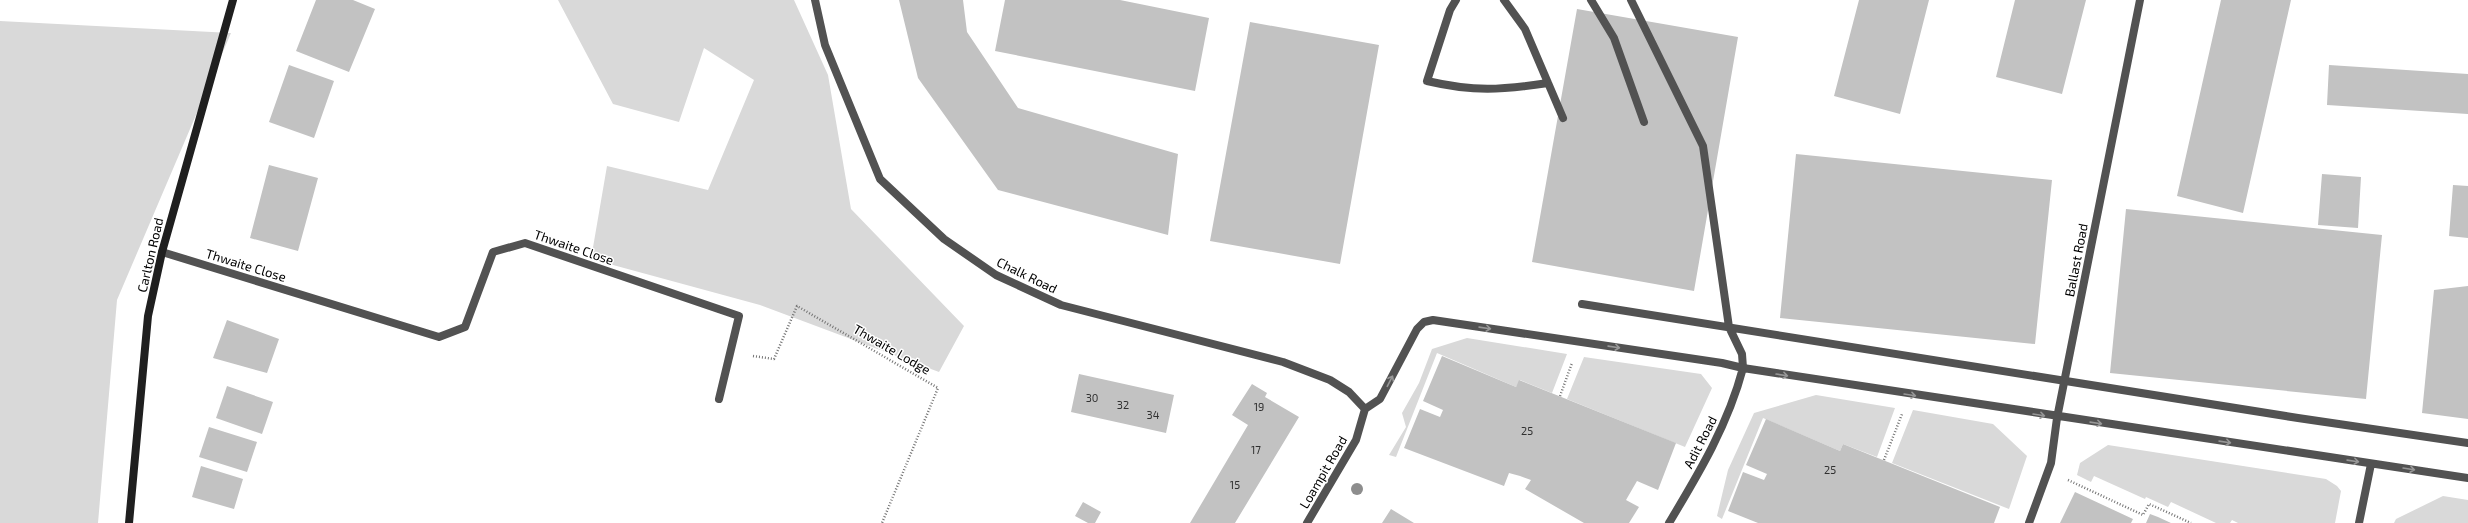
<svg xmlns="http://www.w3.org/2000/svg" width="2468" height="523" viewBox="0 0 2468 523" font-family="'Exo 2',sans-serif">
<style>
.green{fill:#d9d9d9}
.building{fill:#c2c2c2}
.lines{fill:none;stroke-linecap:round;stroke-linejoin:round}
.path{stroke:#747474;stroke-width:2.5;stroke-dasharray:1 2;stroke-linecap:butt}
.lane{stroke:#525252;stroke-width:8}
.street{stroke:#525252;stroke-width:8}
.secondary{stroke:#1f1f1f;stroke-width:8}
.tree{fill:#8d8d8d}
.oneway{stroke:#979797}
.labels{text-anchor:middle;dominant-baseline:central;stroke-width:3;stroke-linejoin:round;paint-order:stroke}
.number-label{font-size:11px;fill:#303030}
.street-label{font-size:13px;fill:#000;stroke:#fff}
</style>
<rect width="100%" height="100%" fill="#fff"/>
<path class="green" d="M558,0H794L828,75L851,209L964,326L939,372L760,305L591,259L607,166L708,190L754,80L704,48L679,122L613,104Z
M0,21L231,33L117,300L98,523H0Z
M1467,338L1567,354L1552,393L1520,380L1516,387L1437,353L1396,457L1389,455L1406,427L1402,413L1419,383L1432,349Z
M1584,357L1701,374L1712,388L1685,447L1567,399Z
M1816,395L1895,408L1877,457L1843,444L1840,451L1763,418L1722,519L1717,516L1728,470L1754,413Z
M1913,410L1993,424L2027,456L2009,509L1892,463Z
M2108,445L2326,479L2337,486L2341,491L2335,523H2238L2232,520L2230,523H2216L2171,502L2168,507L2146,497L2145,499L2094,476L2091,482L2077,475L2080,463Z
M2443,496L2468,500V523H2394L2396,519Z"/>
<path class="building" d="M316,0H353L375,9L349,72L296,51Z
M899,0H963L967,32L1018,108L1178,154L1168,235L998,190L918,78Z
M1005,0H1120L1209,18L1195,91L995,51Z
M1859,0H1929L1900,114L1834,96Z
M2015,0H2086L2062,94L1996,77Z
M2221,0H2291L2243,213L2177,196Z
M1577,9L1738,37L1694,291L1532,262Z
M1250,22L1379,45L1340,264L1210,241Z
M289,65L334,81L314,138L269,122Z
M2329,65L2468,74V114L2327,105Z
M1796,154L2052,180L2035,344L1780,318Z
M269,165L318,178L298,251L250,238Z
M2322,174L2361,177L2358,228L2318,225Z
M2453,185L2468,186V238L2449,236Z
M2126,209L2382,235L2366,399L2110,373Z
M2468,286V419L2422,413L2434,290Z
M227,320L279,339L267,373L213,358Z
M1442,356L1516,387L1519,380L1676,443L1658,490L1637,481L1626,500L1639,507L1629,523H1584L1525,489L1531,480L1520,476L1509,473L1504,486L1404,448L1420,409L1440,417L1443,410L1423,401Z
M1079,374L1174,395L1166,433L1071,412Z
M1252,384L1267,393L1265,397L1299,417L1235,523H1190L1248,425L1232,415Z
M227,386L273,402L262,434L216,418Z
M1766,419L1840,451L1843,444L2000,507L1994,523H1758L1728,511L1743,472L1764,480L1767,474L1746,465Z
M209,427L257,442L247,472L199,457Z
M201,466L243,479L234,509L192,497Z
M2075,492L2133,519L2131,523H2060Z
M1083,502L1101,512L1095,523H1088L1075,516Z
M1391,509L1414,523H1382Z
M2150,514L2158,517L2171,523H2146Z"/>
<g class="lines">
<path class="path" d="M753,356L774,359L797,306L938,388L882,523
M1560,396L1572,363
M1884,460L1902,414
M2068,480L2143,515L2149,504L2191,523"/>
<path class="lane" d="M1456,0L1450,10L1427,81C1474,92 1501,90 1548,83
M1504,0L1525,29L1563,118
M1591,0L1614,38L1644,122
M1631,0L1703,146L1729,327L1742,354L1743,368
M1582,304L2298,418L2468,443"/>
<path class="street" d="M815,0L825,45L880,179L944,239L996,275L1061,305L1283,362L1330,380L1349,392L1365,409
M162,252L439,337L465,327L493,252L525,243L739,316L719,399
M1365,409L1380,399L1417,329L1424,322L1433,320L1722,363L1743,368L2468,478
M1307,523L1356,440L1365,409
M1669,523C1699,473 1728,425 1743,368
M2029,523L2051,463L2057,418L2140,0
M2359,523L2371,464"/>
<path class="secondary" d="M129,523L148,316L162,252L233,0"/>
</g>
<circle class="tree" cx="1357" cy="489" r="6"/>
<defs><path id="oneway-shaft" d="M-6 0H5M1.5-3L5.5 0L1.5 3" fill="none" stroke-width="1.6" stroke-linecap="round" stroke-linejoin="round"/></defs>
<g class="oneway">
<use href="#oneway-shaft" transform="translate(1485 328) rotate(8)"/>
<use href="#oneway-shaft" transform="translate(1614 347) rotate(8)"/>
<use href="#oneway-shaft" transform="translate(1782 375) rotate(9)"/>
<use href="#oneway-shaft" transform="translate(1390 381) rotate(-63)"/>
<use href="#oneway-shaft" transform="translate(1910 395) rotate(9)"/>
<use href="#oneway-shaft" transform="translate(2039 415) rotate(9)"/>
<use href="#oneway-shaft" transform="translate(2096 423) rotate(8)"/>
<use href="#oneway-shaft" transform="translate(2225 442) rotate(8)"/>
<use href="#oneway-shaft" transform="translate(2353 461) rotate(8)"/>
<use href="#oneway-shaft" transform="translate(2409 469) rotate(9)"/>
</g>
<g class="labels">
<g class="number-label">
<text x="1092" y="397">30</text>
<text x="1123" y="404">32</text>
<text x="1259" y="406">19</text>
<text x="1153" y="414">34</text>
<text x="1527" y="430">25</text>
<text x="1256" y="449">17</text>
<text x="1830" y="469">25</text>
<text x="1235" y="484">15</text>
</g>
<g class="street-label">
<text transform="translate(574 247) rotate(19)">Thwaite Close</text>
<text transform="translate(150 255) rotate(-77)">Carlton Road</text>
<text transform="translate(2076 260) rotate(-79)">Ballast Road</text>
<text transform="translate(246 265) rotate(17)">Thwaite Close</text>
<text transform="translate(1027 275) rotate(26)">Chalk Road</text>
<text transform="translate(892 349) rotate(30)">Thwaite Lodge</text>
<text transform="translate(1700 442) rotate(-63)">Adit Road</text>
<text transform="translate(1323 472) rotate(-60)">Loampit Road</text>
</g>
</g>
</svg>
